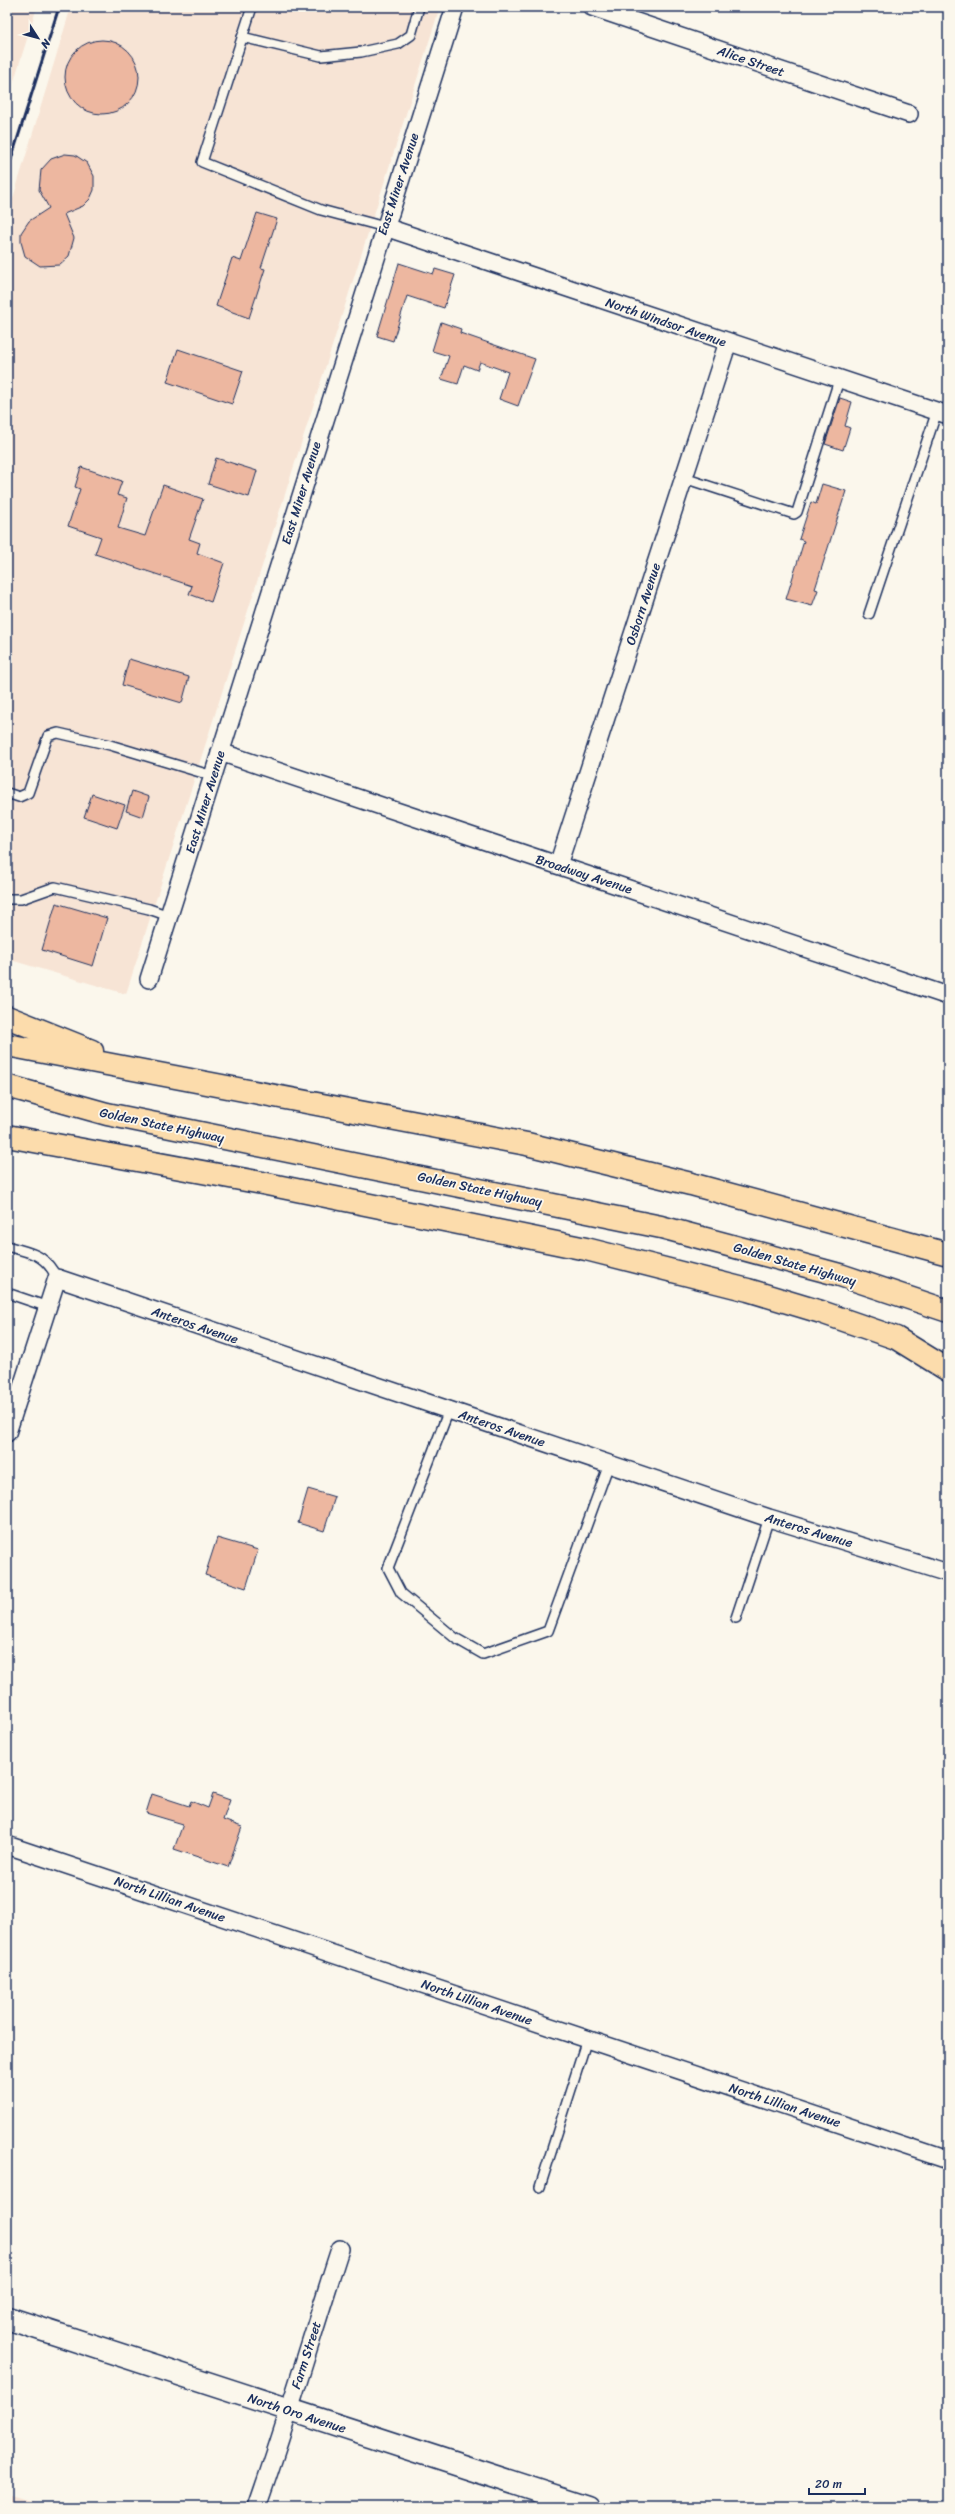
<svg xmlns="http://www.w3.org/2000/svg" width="955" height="2514" viewBox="0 0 955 2514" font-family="Sriracha,sans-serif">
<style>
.built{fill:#f7e4d5}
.building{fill:#edb7a0;stroke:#1b2f5e}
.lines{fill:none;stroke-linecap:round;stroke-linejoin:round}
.lane-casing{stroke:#1b2f5e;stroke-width:12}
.street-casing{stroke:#1b2f5e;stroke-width:20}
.secondary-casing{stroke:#1b2f5e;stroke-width:25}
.highway-casing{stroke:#1b2f5e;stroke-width:25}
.lane{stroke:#fbf7ec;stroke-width:9}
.street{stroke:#fbf7ec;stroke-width:17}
.secondary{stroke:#fbf7ec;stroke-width:22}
.highway{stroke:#fcdcac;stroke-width:22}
.rail{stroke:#1b2f5e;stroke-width:3}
.labels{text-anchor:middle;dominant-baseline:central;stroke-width:3.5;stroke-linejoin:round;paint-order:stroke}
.street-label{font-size:13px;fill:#1b2f5e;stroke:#fbf7ec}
</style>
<rect width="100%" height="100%" fill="#fbf7ec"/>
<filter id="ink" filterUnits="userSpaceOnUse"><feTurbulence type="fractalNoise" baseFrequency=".025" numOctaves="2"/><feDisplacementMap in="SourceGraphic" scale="8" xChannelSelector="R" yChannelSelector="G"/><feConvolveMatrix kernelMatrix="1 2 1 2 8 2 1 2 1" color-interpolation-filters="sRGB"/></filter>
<g filter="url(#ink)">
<path class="built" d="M7,7H37L7,103Z
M71,7H440L126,994L7,959V218Z
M7,2494L50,2507H7Z"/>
<path class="building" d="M65 77a37 37 0 1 1 74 0a37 37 0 1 1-74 0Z
M65,154L75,155L87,163L94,176V190L90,199L83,206L64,214L74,238L69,256L59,265L40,266L25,256L21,242V233L29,221L49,208L39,190L41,170L51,159Z
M257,213L277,219L261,268L265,269L249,318L216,306L232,258L241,261Z
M399,263L433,274L435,269L455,275L444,308L407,296L393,341L377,336Z
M441,322L461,329L460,333L535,359L518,406L499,399L508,372L480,362L477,370L464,365L458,384L441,379L449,356L432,351Z
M178,349L243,371L232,404L167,382Z
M840,398L852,402L845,426L850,428L843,450L825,444Z
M216,458L257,471L249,497L208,484Z
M81,467L122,481L117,495L127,498L118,528L145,536L163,485L203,499L189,539L200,543L197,553L224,563L211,602L189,594L192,586L95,554L101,537L68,526L80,489L75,487Z
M822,484L846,491L815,589L818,590L812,606L786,599L804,541L799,539L811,502L816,504Z
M129,659L189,677L182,703L122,685Z
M132,791L149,797L143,817L126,811Z
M92,794L125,805L117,828L84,817Z
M56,903L107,918L93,966L42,950Z
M308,1489L335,1497L324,1531L298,1523Z
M217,1538L258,1550L246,1588L205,1575Z
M152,1794L189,1806L191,1801L208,1808L213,1794L230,1800L223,1820L242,1827L228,1867L174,1849L183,1824L146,1813Z"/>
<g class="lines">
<g class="lane-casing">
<path id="lane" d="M252,7L202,162L321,210L385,227
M242,37L321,56L361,52L398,44L411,35L419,7
M684,478L794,514L797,512L839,380
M869,614L937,411
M7,793L19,797L28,793L48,736L58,733L110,745L213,776
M7,899H21L55,887L149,909L169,916
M7,1246C33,1254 44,1253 57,1278
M7,1293L48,1307
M449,1410L388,1568L401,1593L455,1638L483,1654L548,1631L609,1464
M736,1618L769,1518
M540,2187L587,2039"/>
</g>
<g class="street-casing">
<path id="street" d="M592,7L909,114
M385,227L948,415
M220,752L948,996
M558,865L728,342
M149,979L455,7
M7,1433L57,1278L769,1518L948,1573
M7,1845L948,2160
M257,2507C287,2422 312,2335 340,2249"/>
</g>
<g class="secondary-casing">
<path id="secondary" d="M7,2318L588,2507"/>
</g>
<g class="highway-casing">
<path id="highway" d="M7,1017L92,1051
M7,1045L527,1144L691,1184L948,1254
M7,1086L107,1114L661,1227L840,1275L948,1311
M7,1136L262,1183L586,1249L748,1290L821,1312L896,1338L948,1370"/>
</g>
<use href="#lane" class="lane"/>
<use href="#street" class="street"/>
<use href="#secondary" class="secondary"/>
<use href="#highway" class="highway"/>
<path class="rail" d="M7,172L59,7"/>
</g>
</g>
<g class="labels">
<g class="street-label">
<text transform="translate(751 61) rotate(19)">Alice Street</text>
<text transform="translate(398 184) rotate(-72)">East Miner Avenue</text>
<text transform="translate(666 322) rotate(19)">North Windsor Avenue</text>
<text transform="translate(301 493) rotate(-73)">East Miner Avenue</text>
<text transform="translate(643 604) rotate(-72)">Osborn Avenue</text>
<text transform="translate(205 802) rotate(-73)">East Miner Avenue</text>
<text transform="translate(584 874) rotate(18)">Broadway Avenue</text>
<text transform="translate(162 1125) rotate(12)">Golden State Highway</text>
<text transform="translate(480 1189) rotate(12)">Golden State Highway</text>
<text transform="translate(795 1264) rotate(16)">Golden State Highway</text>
<text transform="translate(195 1325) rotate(19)">Anteros Avenue</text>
<text transform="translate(502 1428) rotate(19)">Anteros Avenue</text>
<text transform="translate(809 1530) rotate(17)">Anteros Avenue</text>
<text transform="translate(170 1899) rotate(19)">North Lillian Avenue</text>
<text transform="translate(477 2002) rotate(19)">North Lillian Avenue</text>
<text transform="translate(785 2105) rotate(18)">North Lillian Avenue</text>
<text transform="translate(306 2355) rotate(-72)">Farm Street</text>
<text transform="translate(297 2413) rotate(18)">North Oro Avenue</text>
</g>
</g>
<rect width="955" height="2514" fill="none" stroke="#fbf7ec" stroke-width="24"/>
<rect x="12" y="12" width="931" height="2490" fill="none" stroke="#1b2f5e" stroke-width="1.5" filter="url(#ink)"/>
<g transform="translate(38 38) rotate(126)" stroke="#fbf7ec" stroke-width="3" paint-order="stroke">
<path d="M0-3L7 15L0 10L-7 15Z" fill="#1b2f5e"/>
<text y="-6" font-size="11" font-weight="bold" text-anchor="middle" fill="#1b2f5e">N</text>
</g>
<path d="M809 2488v6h56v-6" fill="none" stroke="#1b2f5e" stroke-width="2"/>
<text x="815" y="2488" font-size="12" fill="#1b2f5e" stroke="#fbf7ec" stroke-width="3" paint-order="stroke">20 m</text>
</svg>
